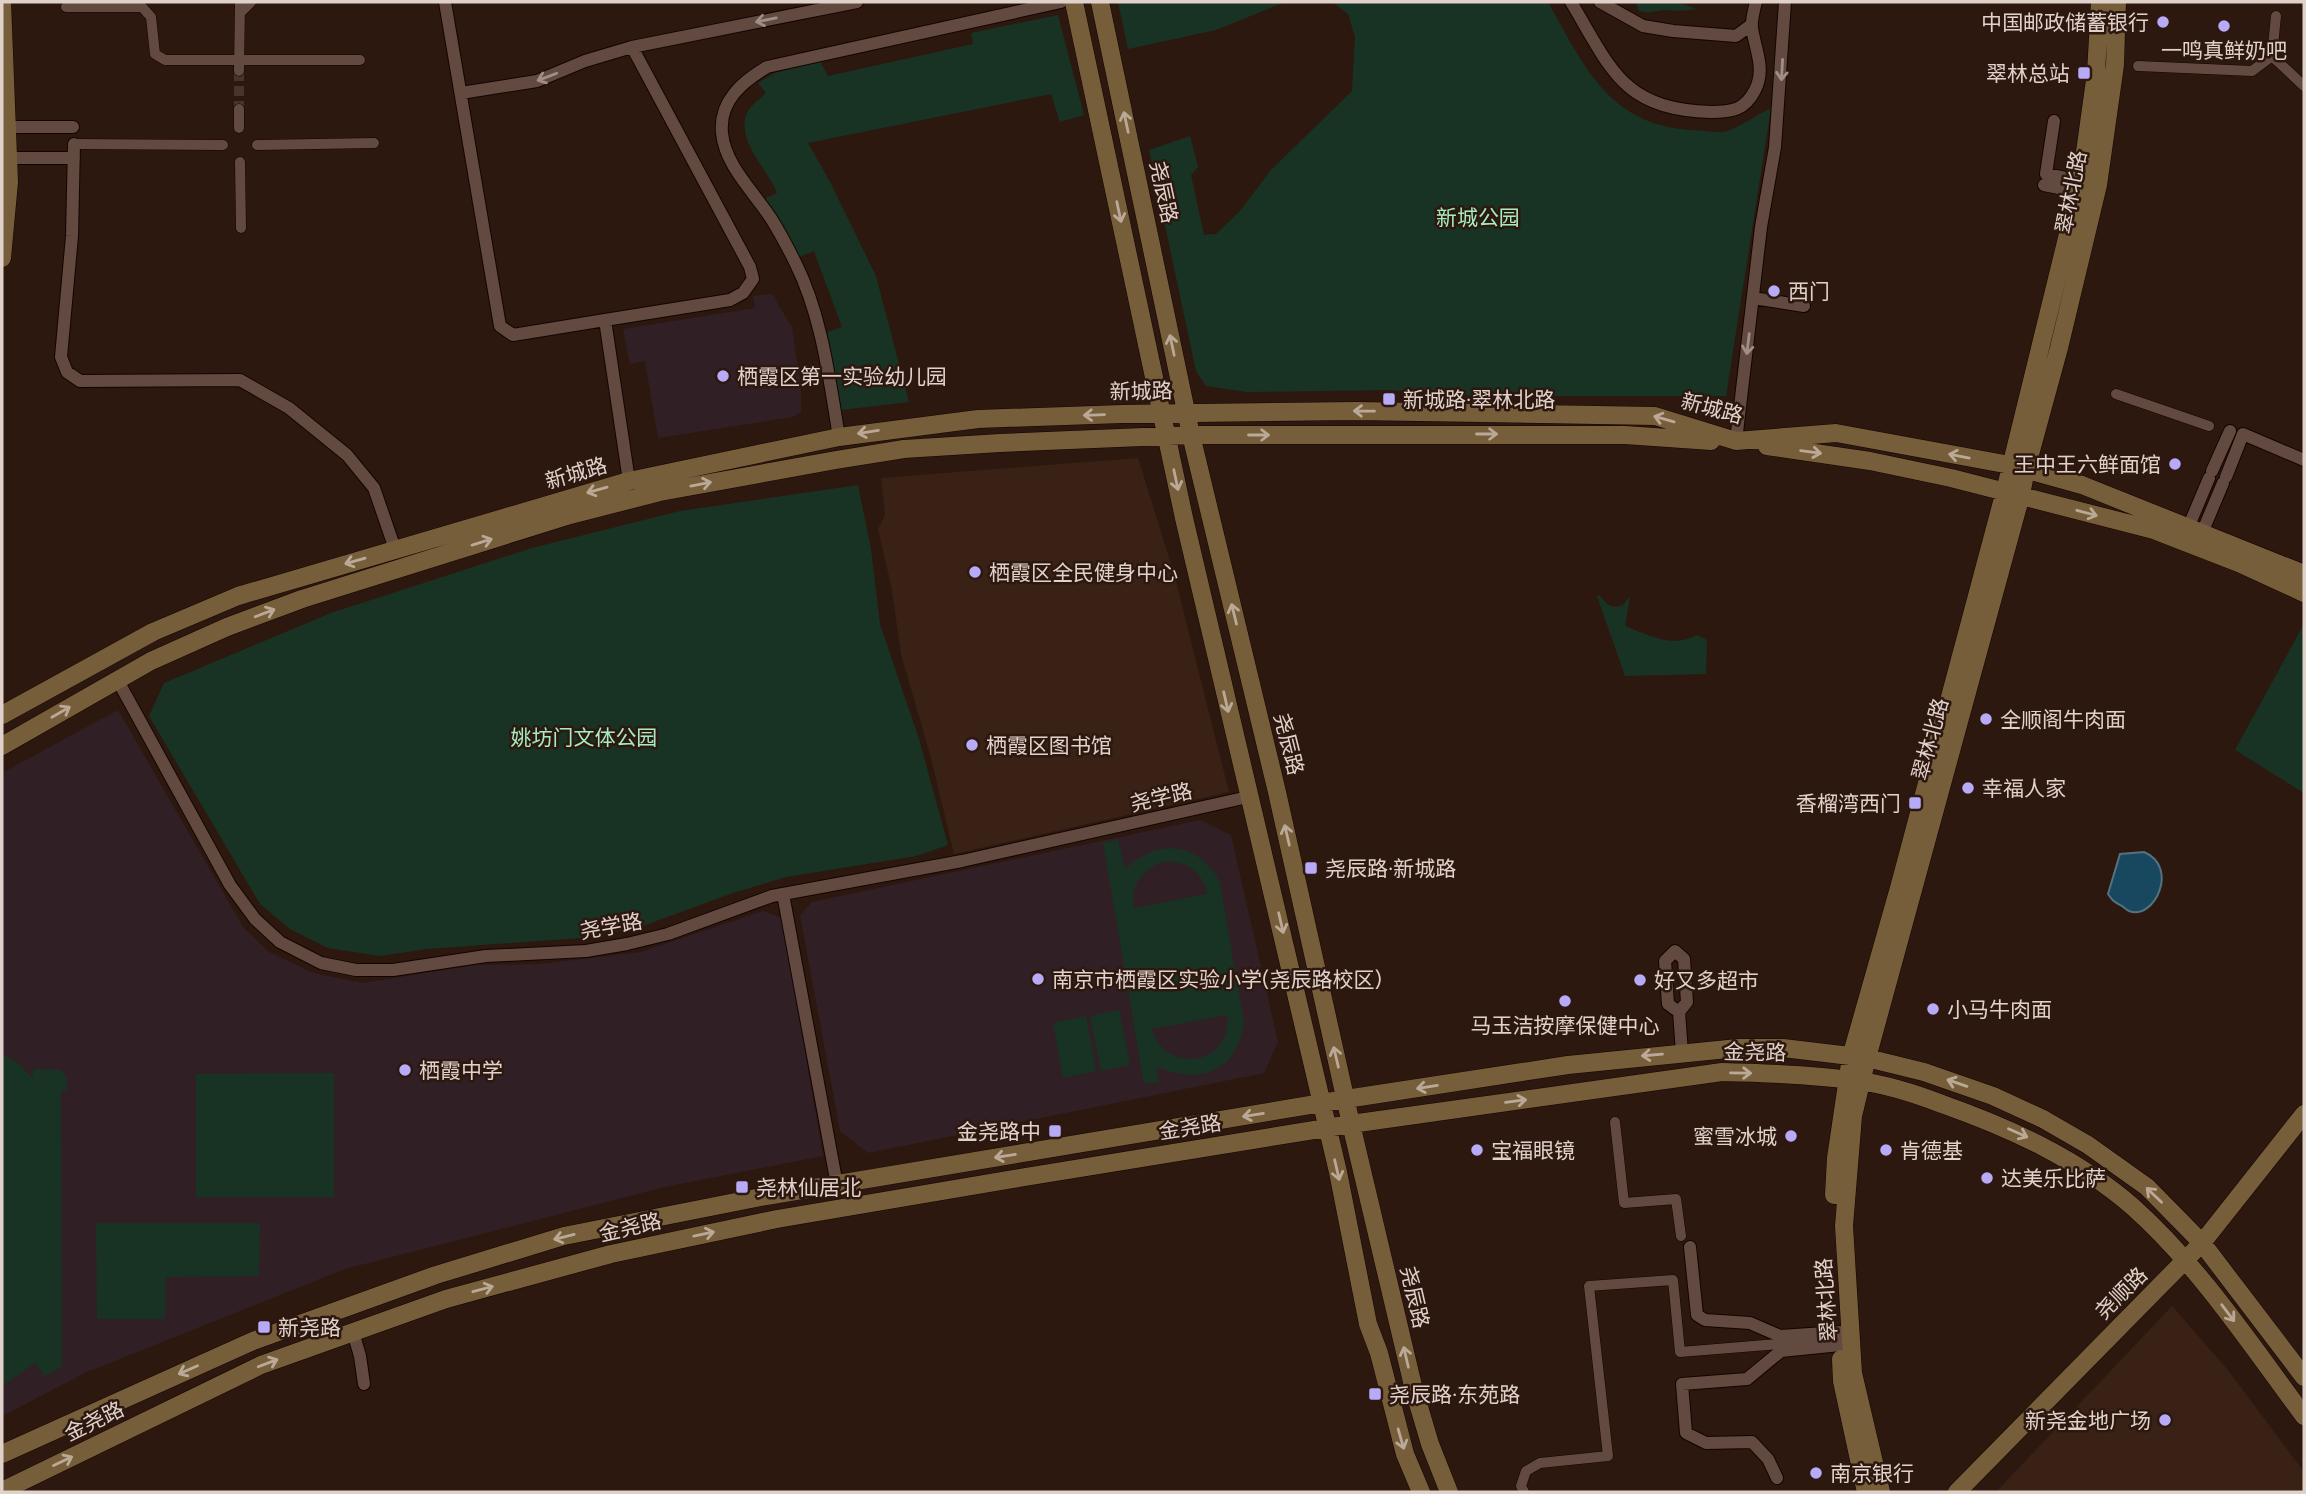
<svg xmlns="http://www.w3.org/2000/svg" width="2306" height="1494" viewBox="0 0 2306 1494" font-family="Figtree,'Noto Sans SC',sans-serif">
<style>
.built{fill:#3a2115}
.education{fill:#311f26}
.green{fill:#183324;fill-rule:evenodd}
.water{fill:#18485f;stroke:#54717f;stroke-width:2}
.lines{fill:none;stroke-linecap:round;stroke-linejoin:round}
.pedestrian-tunnel{stroke:#48342b;stroke-width:10;stroke-dasharray:10 5;stroke-linecap:butt}
.pedestrian-casing{stroke:#140400;stroke-width:11}
.minor-casing{stroke:#140400;stroke-width:14}
.secondary-casing{stroke:#140400;stroke-width:19}
.pedestrian{stroke:#624a40;stroke-width:10}
.minor{stroke:#624a40;stroke-width:12}
.secondary{stroke:#765e3a;stroke-width:18}
.oneway{stroke:#a18e86}
.oneway2{stroke:#bba998}
.poi-dot{fill:#b7abf8;stroke:#2d180f;stroke-width:2.5}
.labels{text-anchor:middle;dominant-baseline:central;stroke-width:5;stroke-linejoin:round;paint-order:stroke}
.poi-label{font-size:21px;fill:#e0d1cb;stroke:#2d180f;text-anchor:start}
.street-label{font-size:21px;fill:#e0d1cb;stroke:#2d180f}
.park-label{font-size:21px;fill:#a4ecc1;stroke:#2d180f}
</style>
<rect width="100%" height="100%" fill="#2d180f"/>
<path class="built" d="M1138,458L1174,574L1229,792L954,854L931,758L901,654L891,585L878,529L885,515L881,478Z
M2172,1306L2227,1369L2304,1472V1492H1996Z"/>
<path class="education" d="M772,294L792,327L801,388V412L792,417L658,438L645,361L630,364L623,329L755,308L753,296Z
M118,710L243,927L269,952L313,973L363,983L475,965L541,964L641,952L763,911L782,918L823,1156L665,1187L345,1269L87,1372L2,1416V773Z
M1200,820L1231,835L1278,1042L1264,1073L868,1153L840,1131L800,915L812,902Z"/>
<path class="green" d="M1118,2H1285L1216,30L1128,49Z
M1332,2H1548C1583,64 1608,125 1691,130C1701,130 1713,133 1723,132C1736,130 1758,114 1771,108L1726,396H1473L1387,390L1247,392L1206,386L1196,371L1149,150L1190,136L1198,167L1191,175L1204,235L1216,234L1240,211L1271,170L1352,91L1355,37L1348,14Z
M1636,2H1677L1697,9C1686,11 1677,11 1667,10C1655,10 1649,15 1638,10Z
M1058,15L1084,115L1060,122L1051,94L808,143L830,182L876,276L909,402L841,410L827,332L842,327L814,251L799,257L764,199L777,193C767,168 731,136 750,108C754,103 761,98 766,93L758,83L775,73L820,61L828,76L973,44L971,33Z
M858,485L871,549L880,624L919,739L948,845L916,856L786,877L733,893L637,928L581,938L427,949L380,956L328,948L290,929L260,904L149,716L164,683L331,613L532,548L680,511Z
M1600,595C1606,605 1613,610 1624,604L1630,596L1625,626C1649,635 1672,649 1697,635L1707,640L1706,674L1625,676L1597,596Z
M2304,624V793L2235,750Z
M1118,840L1125,869C1157,838 1198,841 1220,882L1244,1023C1237,1072 1198,1086 1156,1066L1159,1082L1144,1084L1103,843ZM1162,862C1185,860 1203,871 1207,894L1134,908C1130,886 1141,870 1162,862ZM1227,1015C1233,1064 1167,1077 1152,1029Z
M1119,1010L1130,1065L1101,1071L1090,1016Z
M1086,1016L1096,1071L1063,1078L1053,1023Z
M2,1054L18,1063L32,1078L34,1069L61,1070L67,1079V1090L61,1091L62,1362L60,1368L45,1376L35,1363L2,1386Z
M334,1073V1197H196V1074Z
M96,1223H260L259,1276L166,1277L165,1319H97Z"/>
<path class="water" d="M2144,852C2180,867 2154,921 2129,911C2125,909 2123,906 2120,905C2113,901 2112,900 2108,894L2120,854Z"/>
<g class="lines">
<path class="pedestrian-tunnel" d="M239,71V109"/>
<g class="pedestrian-casing">
<path id="pedestrian" d="M66,7H142L151,17L155,54L165,60H360
M240,13L251,2
M2272,56L2304,86
M2138,66L2252,71L2272,56L2276,16
M239,71L240,2
M239,109V128
M74,144L223,145
M257,145L374,143
M240,162L241,228
M2116,394L2209,426
M1615,1122L1624,1203L1676,1199L1681,1236
M1524,1492L1521,1486L1526,1471L1540,1463L1608,1456L1589,1286L1673,1280L1680,1352L1840,1339"/>
</g>
<g class="minor-casing">
<path id="minor" d="M445,2L500,326L513,335L605,320L629,481
M1571,2C1612,70 1622,109 1711,112C1732,112 1745,110 1755,90C1766,69 1755,49 1752,28C1751,20 1754,10 1756,2
M1600,2L1643,26L1673,31L1736,36L1751,25
M461,93L537,81L585,61L632,47L857,2
M2054,121L2046,174L2081,181
M7,127H73
M74,144L72,236L61,357L67,372L80,381L240,380L289,408L347,455L374,488L395,549
M9,158H74
M2044,185L2079,192
M1753,298L1804,306
M605,320L730,300L743,293L753,279L750,267L632,47
M839,437C829,377 822,316 795,262C788,248 780,233 772,220C755,193 725,166 722,133C719,101 742,82 767,67L1061,2
M1736,441L1761,227L1775,147L1785,2
M2212,471L2230,431
M2226,477L2243,434L2304,460
M2188,528L2209,478
M2202,533L2223,483
M117,679L230,885L255,919L280,942L321,963L356,970H393L486,956L586,951L627,944L668,934L772,896L962,861L1248,797
M783,894L837,1185
M1679,1012L1668,1004L1665,961L1675,951L1684,959L1687,1002L1679,1012L1682,1052
M1690,1247L1697,1315L1705,1320L1750,1323L1780,1336L1840,1332
M353,1332L360,1356L364,1384
M1777,1478L1768,1459L1752,1442L1706,1443L1686,1433L1682,1384L1747,1379L1781,1351L1840,1345"/>
</g>
<g class="secondary-casing">
<path id="secondary" d="M1074,2L1184,518L1338,1172L1368,1324L1379,1353L1405,1454L1421,1492
M1100,2L1191,435L1277,792L1351,1124L1414,1390L1430,1444L1449,1492
M2,258L9,182L2,2
M1767,446L1870,461L1951,478L2154,530L2239,563L2304,593
M2,715L153,632L238,596L629,481L839,437L978,419L1122,414L1356,411L1655,416L1736,441L1836,433L2010,465L2082,485L2304,574
M2,746L151,661L227,627L302,599L570,515L660,492L836,460L904,449L1000,443L1191,435H1625L1711,441
M1834,1195L1836,1158L1851,1057L1899,888L2005,491L2081,181L2096,73L2100,2
M1841,1359L1842,1381L1866,1492
M2,1454L253,1341L436,1275L564,1236L766,1196L1346,1099L1568,1065L1738,1048H1783L1867,1058L1924,1072L1993,1096L2043,1119L2088,1145L2147,1187L2202,1243L2304,1377
M2,1491L261,1365L446,1299L611,1254L777,1219L1019,1178L1351,1124L1722,1072C1768,1073 1815,1075 1860,1081C1888,1085 1916,1094 1942,1104C2010,1128 2078,1159 2133,1207C2200,1267 2251,1345 2304,1416
M1881,1492L1853,1373L1844,1226L1853,1116L1867,1058L2021,495L2026,469L2059,348L2098,185L2115,65L2117,2
M1957,1492L2202,1243L2304,1114"/>
</g>
<use href="#pedestrian" class="pedestrian"/>
<use href="#minor" class="minor"/>
<use href="#secondary" class="secondary"/>
</g>
<defs><path id="oneway-shaft" d="M-6 0H5M1.5-3L5.5 0L1.5 3" fill="none" stroke-width="1.6" stroke-linecap="round" stroke-linejoin="round" transform="scale(1.75)"/></defs>
<g class="oneway">
<use href="#oneway-shaft" transform="translate(766 20) rotate(169)"/>
<use href="#oneway-shaft" transform="translate(1782 70) rotate(93)"/>
<use href="#oneway-shaft" transform="translate(547 77) rotate(159)"/>
<use href="#oneway-shaft" transform="translate(1748 344) rotate(97)"/>
</g>
<g class="oneway2">
<use href="#oneway-shaft" transform="translate(1126 122) rotate(-102)"/>
<use href="#oneway-shaft" transform="translate(1119 212) rotate(78)"/>
<use href="#oneway-shaft" transform="translate(1172 345) rotate(-102)"/>
<use href="#oneway-shaft" transform="translate(1364 411) rotate(-179)"/>
<use href="#oneway-shaft" transform="translate(1094 415) rotate(178)"/>
<use href="#oneway-shaft" transform="translate(1664 419) rotate(-164)"/>
<use href="#oneway-shaft" transform="translate(868 432) rotate(171)"/>
<use href="#oneway-shaft" transform="translate(1487 434)"/>
<use href="#oneway-shaft" transform="translate(1259 435)"/>
<use href="#oneway-shaft" transform="translate(1811 452) rotate(8)"/>
<use href="#oneway-shaft" transform="translate(1959 456) rotate(-169)"/>
<use href="#oneway-shaft" transform="translate(1176 480) rotate(78)"/>
<use href="#oneway-shaft" transform="translate(701 484) rotate(-11)"/>
<use href="#oneway-shaft" transform="translate(597 490) rotate(164)"/>
<use href="#oneway-shaft" transform="translate(2087 513) rotate(15)"/>
<use href="#oneway-shaft" transform="translate(482 542) rotate(-17)"/>
<use href="#oneway-shaft" transform="translate(355 561) rotate(164)"/>
<use href="#oneway-shaft" transform="translate(265 613) rotate(-21)"/>
<use href="#oneway-shaft" transform="translate(1234 614) rotate(-104)"/>
<use href="#oneway-shaft" transform="translate(1226 702) rotate(77)"/>
<use href="#oneway-shaft" transform="translate(61 712) rotate(-30)"/>
<use href="#oneway-shaft" transform="translate(1287 835) rotate(-103)"/>
<use href="#oneway-shaft" transform="translate(1281 923) rotate(77)"/>
<use href="#oneway-shaft" transform="translate(1652 1055) rotate(175)"/>
<use href="#oneway-shaft" transform="translate(1336 1057) rotate(-103)"/>
<use href="#oneway-shaft" transform="translate(1741 1073) rotate(1)"/>
<use href="#oneway-shaft" transform="translate(1957 1083) rotate(-161)"/>
<use href="#oneway-shaft" transform="translate(1427 1087) rotate(171)"/>
<use href="#oneway-shaft" transform="translate(1516 1101) rotate(-8)"/>
<use href="#oneway-shaft" transform="translate(1253 1115) rotate(171)"/>
<use href="#oneway-shaft" transform="translate(2018 1133) rotate(24)"/>
<use href="#oneway-shaft" transform="translate(1005 1156) rotate(171)"/>
<use href="#oneway-shaft" transform="translate(1337 1170) rotate(77)"/>
<use href="#oneway-shaft" transform="translate(2154 1195) rotate(-136)"/>
<use href="#oneway-shaft" transform="translate(704 1234) rotate(-12)"/>
<use href="#oneway-shaft" transform="translate(564 1237) rotate(166)"/>
<use href="#oneway-shaft" transform="translate(483 1289) rotate(-15)"/>
<use href="#oneway-shaft" transform="translate(2228 1313) rotate(53)"/>
<use href="#oneway-shaft" transform="translate(1406 1357) rotate(-103)"/>
<use href="#oneway-shaft" transform="translate(268 1363) rotate(-21)"/>
<use href="#oneway-shaft" transform="translate(188 1370) rotate(156)"/>
<use href="#oneway-shaft" transform="translate(1401 1439) rotate(74)"/>
<use href="#oneway-shaft" transform="translate(63 1461) rotate(-26)"/>
</g>
<g class="poi-dot">
<circle cx="2163" cy="22" r="7"/>
<circle cx="2224" cy="26" r="7"/>
<rect x="2077" y="66" width="14" height="14" rx="3.5"/>
<circle cx="1774" cy="291" r="7"/>
<circle cx="723" cy="376" r="7"/>
<rect x="1382" y="392" width="14" height="14" rx="3.5"/>
<circle cx="2175" cy="464" r="7"/>
<circle cx="975" cy="572" r="7"/>
<circle cx="1986" cy="719" r="7"/>
<circle cx="972" cy="745" r="7"/>
<circle cx="1968" cy="788" r="7"/>
<rect x="1908" y="796" width="14" height="14" rx="3.5"/>
<rect x="1304" y="861" width="14" height="14" rx="3.5"/>
<circle cx="1038" cy="979" r="7"/>
<circle cx="1640" cy="980" r="7"/>
<circle cx="1565" cy="1001" r="7"/>
<circle cx="1933" cy="1009" r="7"/>
<circle cx="405" cy="1070" r="7"/>
<rect x="1048" y="1124" width="14" height="14" rx="3.5"/>
<circle cx="1791" cy="1136" r="7"/>
<circle cx="1477" cy="1150" r="7"/>
<circle cx="1886" cy="1150" r="7"/>
<circle cx="1987" cy="1178" r="7"/>
<rect x="735" y="1180" width="14" height="14" rx="3.5"/>
<rect x="257" y="1320" width="14" height="14" rx="3.5"/>
<rect x="1368" y="1387" width="14" height="14" rx="3.5"/>
<circle cx="2165" cy="1420" r="7"/>
<circle cx="1816" cy="1473" r="7"/>
</g>
<g class="labels">
<g class="poi-label">
<text x="2149" y="22" text-anchor="end">中国邮政储蓄银行</text>
<text x="2224" y="50" text-anchor="middle">一鸣真鲜奶吧</text>
<text x="2070" y="73" text-anchor="end">翠林总站</text>
<text x="1788" y="291">西门</text>
<text x="737" y="376">栖霞区第一实验幼儿园</text>
<text x="1403" y="399">新城路·翠林北路</text>
<text x="2161" y="464" text-anchor="end">王中王六鲜面馆</text>
<text x="989" y="572">栖霞区全民健身中心</text>
<text x="2000" y="719">全顺阁牛肉面</text>
<text x="986" y="745">栖霞区图书馆</text>
<text x="1982" y="788">幸福人家</text>
<text x="1901" y="803" text-anchor="end">香榴湾西门</text>
<text x="1325" y="868">尧辰路·新城路</text>
<text x="1052" y="979">南京市栖霞区实验小学(尧辰路校区)</text>
<text x="1654" y="980">好又多超市</text>
<text x="1947" y="1009">小马牛肉面</text>
<text x="1565" y="1025" text-anchor="middle">马玉洁按摩保健中心</text>
<text x="419" y="1070">栖霞中学</text>
<text x="1041" y="1131" text-anchor="end">金尧路中</text>
<text x="1777" y="1136" text-anchor="end">蜜雪冰城</text>
<text x="1491" y="1150">宝福眼镜</text>
<text x="1900" y="1150">肯德基</text>
<text x="2001" y="1178">达美乐比萨</text>
<text x="756" y="1187">尧林仙居北</text>
<text x="278" y="1327">新尧路</text>
<text x="1389" y="1394">尧辰路·东苑路</text>
<text x="2151" y="1420" text-anchor="end">新尧金地广场</text>
<text x="1830" y="1473">南京银行</text>
</g>
<g class="street-label">
<text transform="translate(1164 192) rotate(78)">尧辰路</text>
<text transform="translate(2071 192) rotate(-79)">翠林北路</text>
<text transform="translate(1141 391) rotate(-1)">新城路</text>
<text transform="translate(1712 408) rotate(15)">新城路</text>
<text transform="translate(576 473) rotate(-16)">新城路</text>
<text transform="translate(1930 739) rotate(-75)">翠林北路</text>
<text transform="translate(1289 744) rotate(76)">尧辰路</text>
<text transform="translate(1161 797) rotate(-13)">尧学路</text>
<text transform="translate(611 926) rotate(-10)">尧学路</text>
<text transform="translate(1755 1052) rotate(1)">金尧路</text>
<text transform="translate(1190 1127) rotate(-9)">金尧路</text>
<text transform="translate(630 1227) rotate(-13)">金尧路</text>
<text transform="translate(2121 1293) rotate(-45)">尧顺路</text>
<text transform="translate(1415 1297) rotate(77)">尧辰路</text>
<text transform="translate(1826 1300) rotate(-94)">翠林北路</text>
<text transform="translate(94 1421) rotate(-26)">金尧路</text>
</g>
<g class="park-label">
<text x="1478" y="217">新城公园</text>
<text x="584" y="737">姚坊门文体公园</text>
</g>
</g>
<rect width="2306" height="1494" fill="none" stroke="#e0d1cb" stroke-width="7"/>
</svg>
